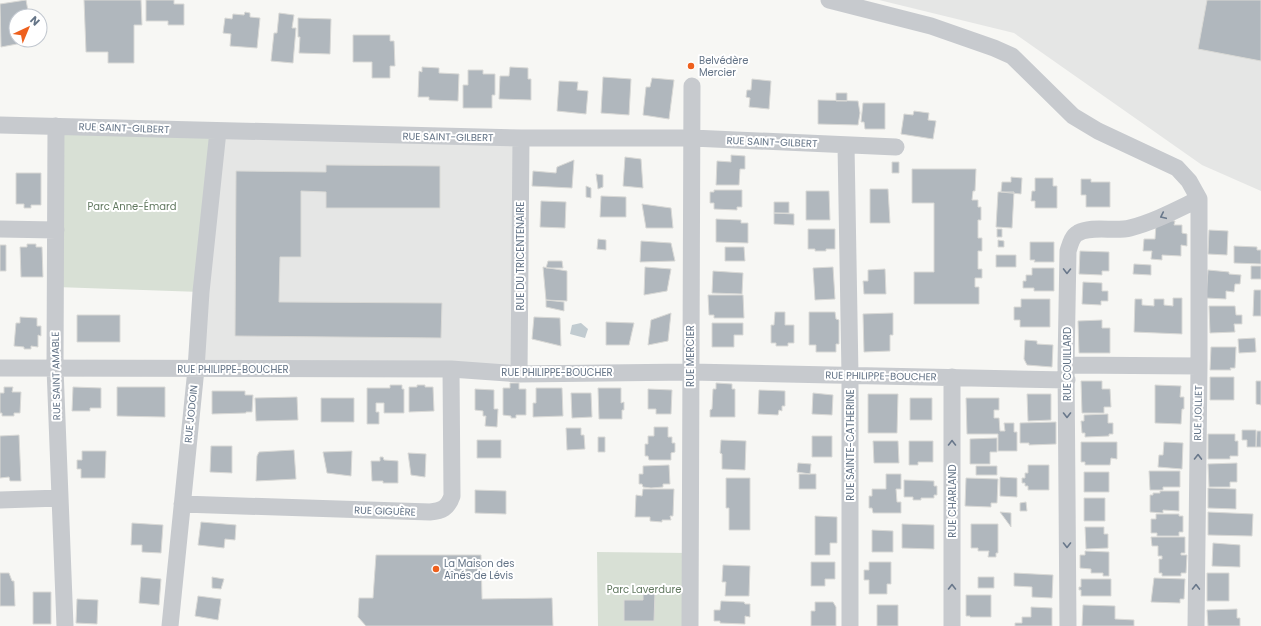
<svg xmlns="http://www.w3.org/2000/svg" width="1261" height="626" viewBox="0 0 1261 626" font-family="Poppins,sans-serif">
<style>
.built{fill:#e5e6e5}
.green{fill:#d8e0d5}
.water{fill:#c1cbd0}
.building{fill:#b0b7bd;stroke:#d9d9d6}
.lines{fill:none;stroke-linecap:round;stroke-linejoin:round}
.minor{stroke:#c7cace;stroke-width:17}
.oneway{stroke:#69788b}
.poi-dot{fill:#ee601d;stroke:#fff;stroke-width:1.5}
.labels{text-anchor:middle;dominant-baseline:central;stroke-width:4;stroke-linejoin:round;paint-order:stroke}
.poi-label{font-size:10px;fill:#647487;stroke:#fff;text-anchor:start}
.street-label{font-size:10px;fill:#647487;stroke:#fff}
.park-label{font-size:10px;fill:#627960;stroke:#fff}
</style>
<rect width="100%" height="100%" fill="#f7f7f4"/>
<path class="built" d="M879,0H1261V191L1202,165L1014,33Z
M218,131L521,138L519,374L196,369Z"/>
<path class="green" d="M56,126L218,131L201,292L56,287Z
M597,552L690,553V626H598Z"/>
<path class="water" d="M581,323L588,329L585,338L570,334L572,325Z"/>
<path class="building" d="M26,0L29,16H16V40L33,41L1,47L0,4Z
M84,0H141L142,25H134V63H108V52H86Z
M146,0H174V4H184V25H168V21H146Z
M1207,0H1261V61L1198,49Z
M245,12L250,13V17L260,18L257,48L230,46L231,34L223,33L225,18L232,19L233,14L244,15Z
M279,13L294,15L292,28H296L293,63L271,61L274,33H277Z
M298,18L331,19L330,54L299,53L300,37H298Z
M353,35H390V41H394L395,66H390V78H372V62H353Z
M422,67L439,68V73L459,74L458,101L429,100V97H418L419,71L422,72Z
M510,67L528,68V79H531V100L499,99L500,76H509Z
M468,70H483V74H495V95H492V108H463V85H468Z
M603,77L631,79L629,115L601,113Z
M652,78L674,80L669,119L643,115L646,87H650Z
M752,79L771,81L769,109L749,107L750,98L746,97L747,90H751Z
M559,81L578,82L577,90L588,91L586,114L557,111Z
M836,93H847V101H836Z
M818,100L858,101L860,113L858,125L818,124Z
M863,103H885V129H865L864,122H861Z
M914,111L929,113L928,120L936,121L933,139L901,134L904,114L913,115Z
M731,155L745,156V169H740L739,185H716L717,161L731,162Z
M625,157L641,159L643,188L623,186Z
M574,160L572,188L532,186L533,171L556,173L557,167Z
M892,162H899V173H892Z
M326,165L440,166V208H326V192L301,191V257H280L279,302L442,303L441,338L235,336L236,171L326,172Z
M912,169H976L975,191H973L972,200H978V207H981V220H978V238H982V251H978V269H982V278H975V287H979V304H914V272H934V203H912Z
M16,173H41V205H31V208H24V204H16Z
M596,174L603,175V187L598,189Z
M1011,177L1022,178L1021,194L1001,192L1002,182H1011Z
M1035,178H1053V186H1057V208H1035V201H1031L1032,191H1035Z
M1081,179H1091V182H1110V207H1086V195H1081Z
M586,186L591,188V198L586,197Z
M870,189H888L890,223H870Z
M714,190H742V207H737V210L714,209V203H710V192H714Z
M806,191H829L830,220H806Z
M998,192H1014L1012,228L996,227Z
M601,196L626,197V217H600Z
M541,201L566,202L565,228L540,227Z
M774,202H789V213H774Z
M642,204L671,208L673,228H646Z
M774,213L794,214V225L774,224Z
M716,219L741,220V223H748V243L716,242Z
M1163,220L1175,221L1174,225H1182V233L1187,234V246L1181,245V256L1162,255V260L1151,259L1152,251H1143L1144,239H1155L1156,224Z
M808,229H835V249H826V251H815V249H808Z
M997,229H1002V237H997Z
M1209,230L1228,231L1227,255L1208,254Z
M598,239L606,240V250L597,249Z
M998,240L1004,241V247H998Z
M641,241L671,243L675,261L640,262Z
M1030,242H1054V262H1034L1035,260H1030Z
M27,244H36V247H42L43,277H21L20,247H27Z
M0,245H6V271H0Z
M1234,246L1257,247V250H1261V264L1234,263Z
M725,247H744L745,261H725Z
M1080,251L1109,252V271H1102V275L1079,274Z
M996,255H1016V267H996Z
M548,261H562L563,268H546Z
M1134,264L1151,265V275L1133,274Z
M1251,266H1261V279H1251Z
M543,267L567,271V301L546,300Z
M645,267L671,269L667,291L644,295Z
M833,267L835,299L815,300L813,268Z
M1032,268H1054V291H1034V288H1023V281H1026V275H1032Z
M885,269L886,294H864L863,281H868V270Z
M1208,270L1229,272V274L1241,275L1240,284H1235L1234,292L1226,291V299L1206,298Z
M713,271L743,273L742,294L712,293Z
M1083,282L1102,283V291H1108V301H1101V305L1082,304Z
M1254,290H1261V316H1253Z
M708,295H743L744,318H714V315H709Z
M1173,298H1182V334L1134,332L1135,299H1142V305L1154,306V299H1164V305L1173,306Z
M1021,299H1050V327H1020V320H1014V307H1021Z
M546,300L564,302V311L546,307Z
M1209,306H1235L1236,315H1242V324H1234L1235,332L1210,333Z
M775,312H785V325H794V343H788V346H776V343H771V325H774Z
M809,312H835L836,319L839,320V344H836V352H816V345H809Z
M671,313L668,341L648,345L651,320Z
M893,313V335H890V351L864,352L863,314Z
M77,315H120V342H77Z
M20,317L37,318V326H41V336L38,335V347L31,346V349H24V347L14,346L16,323H20Z
M534,317L560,318L561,346L532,339Z
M1102,320V328H1110V353H1079L1078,321Z
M606,322L634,323L629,345H606Z
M712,323H743V335H734V347H712Z
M1255,338L1256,352L1239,353L1238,339Z
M1025,340L1037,341V344L1053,345L1052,367L1027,365L1024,359Z
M1211,347H1236L1235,368H1230L1231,370H1210Z
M1210,377H1234V400H1210Z
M1081,381H1102V389H1110L1111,407H1104V413H1082Z
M1256,381H1261V405L1256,404Z
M510,383H519V389H526V415H516V418H511V416L503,415V388H510Z
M716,383L732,384V389H735V417H710V410L712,409L713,389H716Z
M390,385H402V389H404V413H384V403H376V412H379V424H367V388H390Z
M417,385H425V387H433L434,411L409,412V387H417Z
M1155,385L1181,386L1180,397H1184V409H1182L1181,424L1155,423Z
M4,387H13L12,392H21L20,413H14V416H2V413H0V393H4Z
M73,387L101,388V408H90V411H72Z
M117,387H165V417L117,416Z
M536,388H562L563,416L533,417V403H536Z
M598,388H621V403L624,402V410H622V419H599Z
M475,389L494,390V409H498L497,427L485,426L486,416H483V411L475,410Z
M648,389L672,390L671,414H656V409H648Z
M759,390L785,391V406H782V411L779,410L778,415L758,414Z
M212,391H245V395H253L252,412H246V413L212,414Z
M571,393H591L592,417L572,418Z
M813,393L833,395L832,415L812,414Z
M868,394H898L897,433H868Z
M1027,394H1051V420L1028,421Z
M297,397L298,420L256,421L255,398Z
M321,398H354V422H321Z
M910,398H932V420H910Z
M966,398H999V410H994V418H999L1000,431H1005L1004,423H1014V432H1017V451H998V434H967Z
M1108,414V423H1113V434H1109V436L1085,437V433H1082L1081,421H1084V415Z
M1056,422V444L1029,445V443H1020V423Z
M654,427H668V437H672V443H675V452L671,453V460H649L648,456H645V444H648V436H654Z
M566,428H581V435H584L585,449L567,450Z
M1242,430H1256V447H1247V440H1242Z
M1257,431H1261V447H1256Z
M1208,434H1235V441H1238V456H1230V459H1208Z
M19,435L21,481H10L9,477L0,478V436Z
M812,436H832V457H812Z
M598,437H605V452H598Z
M997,438V452H990V464H970V439Z
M477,440H501V458H477Z
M721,440L746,441L745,470L722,469V454L720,453Z
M873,441H898L899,463H874Z
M909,441H933V462H918V465H909Z
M1081,442H1117V459L1111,458L1110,465H1085V462H1081Z
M1164,442L1183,443L1182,469L1158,467L1159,455H1163Z
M211,446H232V473L210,472Z
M294,450L296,479L256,481L257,456L259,452Z
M82,451H106L105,478H81V469H77V460H82Z
M352,451L351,476L327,473L323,452Z
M408,453L426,454L425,477L411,475Z
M380,457H383L384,460L398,461V483H383V481H372L371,461H380Z
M798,463L811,464L810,474L797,472Z
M1237,463V482H1230V487H1209L1208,464Z
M669,465L670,484H663V487L651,488L643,487L642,484H639V474H643V466Z
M1028,465H1049V490H1028V486H1025V483H1022V478H1025V473H1028Z
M976,466H997V475H976Z
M1149,471H1180V487H1163V490H1150Z
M1084,472H1109V492H1084Z
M799,474H816V489H799Z
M886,474H901V489H896L897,502H901V513H873L872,508H869V496H872V489H886Z
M1000,477L1017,478V497L1000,496Z
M726,478H750V530H729V508H726Z
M966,478L998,479L997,503H991V507L965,506Z
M904,480L934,481V486H937V495H934V498H921V500H913V497H904Z
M1208,488L1236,489V509L1208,508Z
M643,489H674L673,516H670L671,520H662V522L650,521V517H635L636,495L642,496Z
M475,490L506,491V514L475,513Z
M1160,491H1179V511L1163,510V513L1150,512V495H1153V493H1160Z
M1084,498H1105V521H1084Z
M1026,502L1027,511H1020V503Z
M1000,512L1011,513V527Z
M1208,512L1253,514L1252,536L1208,535Z
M1156,514H1179V516H1183V532H1179V536H1157V533H1151V519H1156Z
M815,516L837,517V543H830V555H815Z
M201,522L236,525L235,540L225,539L224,548L198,545Z
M132,523L163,525L161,553L142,552V545H131Z
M902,524L934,525V549L902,548Z
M971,524H998V553H996V557H988L989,551H978V548H971Z
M1085,527H1104V534H1108V548L1086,549Z
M872,530L893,531V552H872Z
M1151,537H1185V553H1181V555H1187L1186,573H1181V576H1162V573H1159V559H1162V556H1158V546H1152Z
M1213,543L1240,545V567L1212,566Z
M1085,551L1109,552V576H1103V573H1091V569L1080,568V555H1085Z
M376,555H481L482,599L552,598L553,626H366L358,617L359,598H373Z
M811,562H835V579H825V586H811Z
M869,562H891V584H887V594H869V580H864V570H869Z
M723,565L750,566L749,596H725L726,582H722Z
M0,573H9L12,581H14L15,606H0Z
M1014,573L1053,575L1052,598L1032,597V587L1014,586Z
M1207,573H1229V601H1207Z
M141,577L161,579L159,605L139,603Z
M212,577L224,579L221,589L212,588Z
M978,577H994V588H978Z
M1154,578L1185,579L1184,599H1180V603L1151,602Z
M1081,579H1111V596H1081V590H1079V587H1081Z
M643,591H655L654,621H624V600H643Z
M33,592H51V624H33Z
M966,595H991V617H970V616H966Z
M198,596L221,599L218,620L195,616Z
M77,599L98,600L97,624L76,623Z
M721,601L744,602L745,604H750V617L745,616V624L720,623V621H714V610H720Z
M815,602H833L836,607V626H811V611H815Z
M877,605H898V626H877Z
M1083,605L1115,606V619L1134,620V626H1082Z
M1031,607L1052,608V626H1015V623H1022V617H1031Z
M1237,609V618H1240V626H1208L1207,610Z"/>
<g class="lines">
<path class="minor" d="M829,0L931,26L994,48L1012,56L1073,116L1098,131L1177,168L1189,181L1199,199V366L1196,626
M0,125L521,138H692L896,147
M56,126L55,368L65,626
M846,145L850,375V626
M0,229L56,230
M1066,365L1199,366
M0,368L451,369L519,374L690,372L1067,380
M519,374L521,138
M0,500L60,498
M182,504L430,512C442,511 448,508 452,496L451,369
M170,626L196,369L201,292L218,131
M690,626L692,86
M952,626V377
M1068,626L1066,365L1068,251C1070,245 1072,236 1078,233C1092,225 1115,232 1130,228C1154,222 1176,210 1199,199"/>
</g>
<defs><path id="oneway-chevron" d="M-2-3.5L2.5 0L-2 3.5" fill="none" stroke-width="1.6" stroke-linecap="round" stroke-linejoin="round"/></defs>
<g class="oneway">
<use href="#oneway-chevron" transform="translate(1163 216) rotate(155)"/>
<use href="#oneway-chevron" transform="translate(1067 271) rotate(91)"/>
<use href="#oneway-chevron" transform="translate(1067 415) rotate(90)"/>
<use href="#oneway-chevron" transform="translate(952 443) rotate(-90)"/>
<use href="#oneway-chevron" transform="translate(1198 457) rotate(-89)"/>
<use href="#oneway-chevron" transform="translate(1067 545) rotate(90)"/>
<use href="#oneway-chevron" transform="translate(952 587) rotate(-90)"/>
<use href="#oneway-chevron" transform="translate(1196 587) rotate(-89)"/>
</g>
<g class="poi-dot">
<circle cx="691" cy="66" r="4"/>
<circle cx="436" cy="569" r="4"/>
</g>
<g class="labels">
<g class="poi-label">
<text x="699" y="60">Belvédère<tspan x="699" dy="12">Mercier</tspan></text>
<text x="444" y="563">La Maison des<tspan x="444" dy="12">Aînés de Lévis</tspan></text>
</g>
<g class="street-label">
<text transform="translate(124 128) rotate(2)">RUE SAINT-GILBERT</text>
<text transform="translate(448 137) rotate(1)">RUE SAINT-GILBERT</text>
<text transform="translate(772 142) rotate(2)">RUE SAINT-GILBERT</text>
<text transform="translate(520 256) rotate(-90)">RUE DU TRICENTENAIRE</text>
<text transform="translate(690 356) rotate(-90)">RUE MERCIER</text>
<text transform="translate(1067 364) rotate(-90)">RUE COUILLARD</text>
<text x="233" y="369">RUE PHILIPPE-BOUCHER</text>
<text x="557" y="372">RUE PHILIPPE-BOUCHER</text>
<text transform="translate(56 376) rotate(-91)">RUE SAINT AMABLE</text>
<text transform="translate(881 376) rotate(1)">RUE PHILIPPE-BOUCHER</text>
<text transform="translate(1198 413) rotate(-89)">RUE JOLLIET</text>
<text transform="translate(191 414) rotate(-84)">RUE JODOIN</text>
<text transform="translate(850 445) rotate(-90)">RUE SAINTE-CATHERINE</text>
<text transform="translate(952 501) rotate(-90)">RUE CHARLAND</text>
<text transform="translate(385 511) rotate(2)">RUE GIGUÈRE</text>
</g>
<g class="park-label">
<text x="132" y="206">Parc Anne-Émard</text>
<text x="644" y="589">Parc Laverdure</text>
</g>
</g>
<g transform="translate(28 28) rotate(44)"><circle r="19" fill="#ffffff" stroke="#c1c7cf"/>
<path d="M0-3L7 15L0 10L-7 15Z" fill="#ee601d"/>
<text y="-6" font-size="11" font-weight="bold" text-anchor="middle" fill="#647487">N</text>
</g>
</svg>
